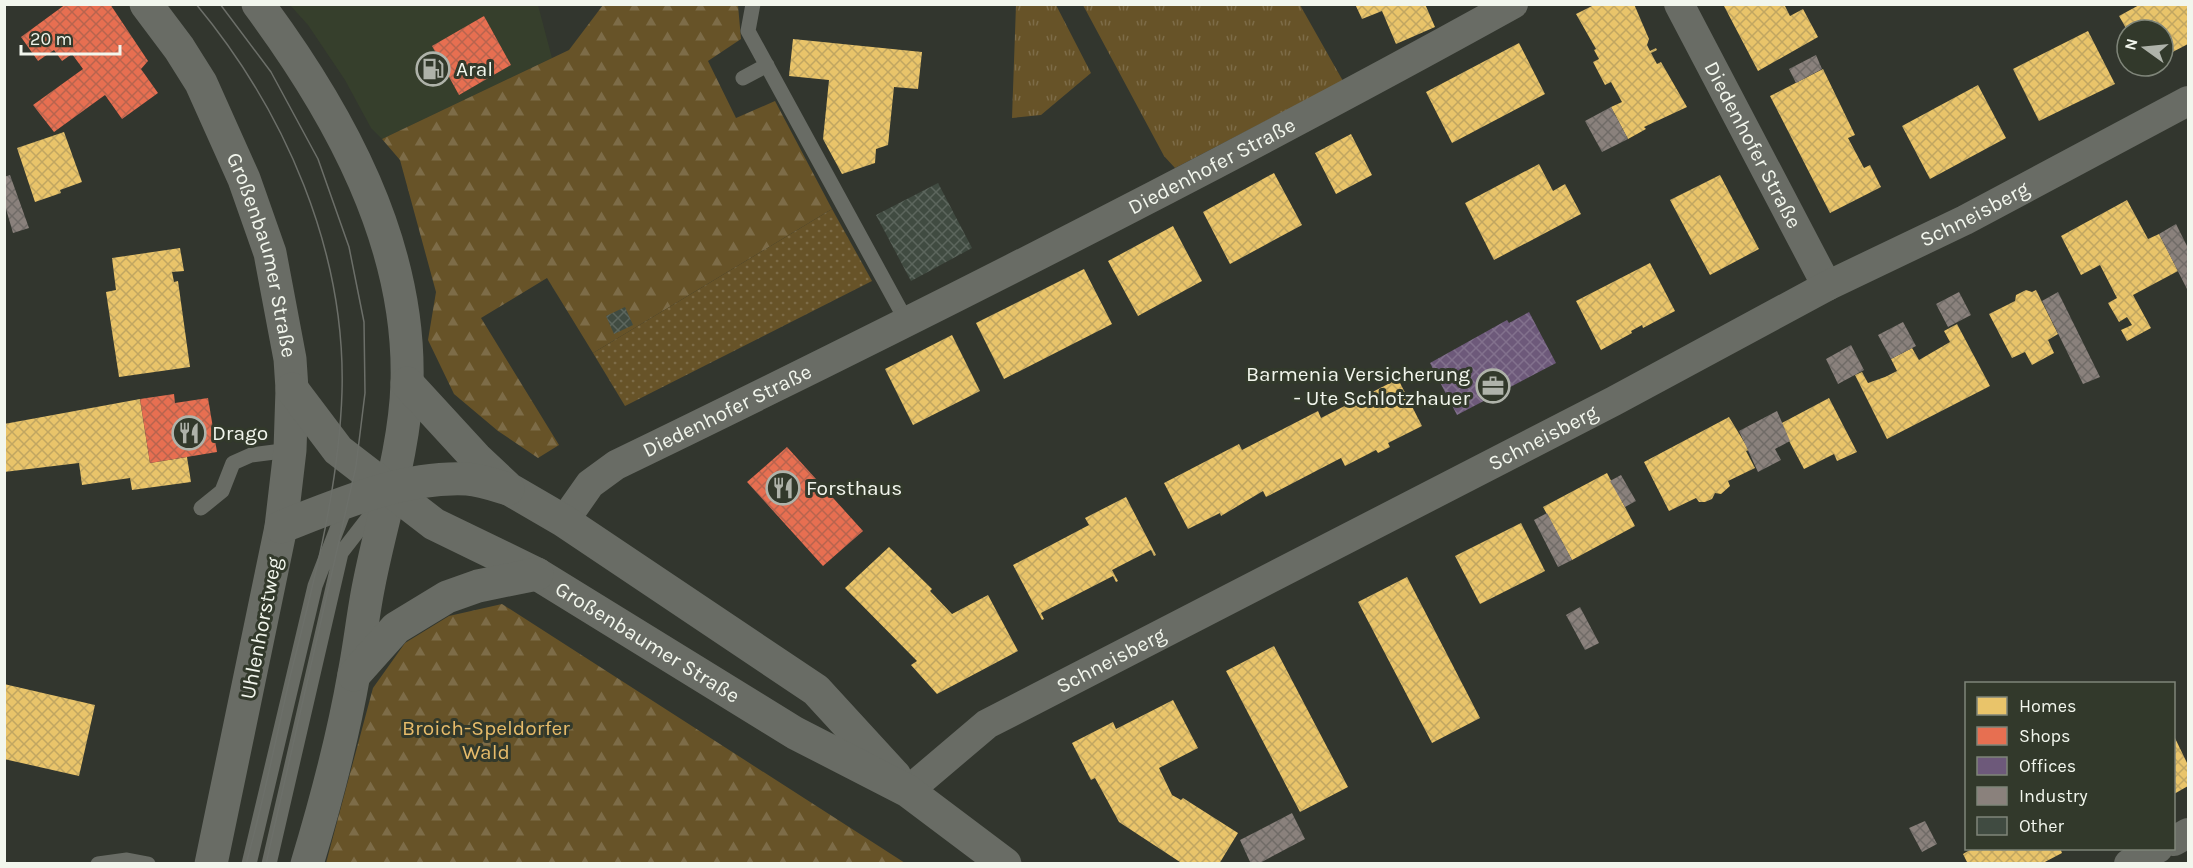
<svg xmlns="http://www.w3.org/2000/svg" width="2193" height="868" viewBox="0 0 2193 868" font-family="Karla,sans-serif">
<style>
.built{fill:#363f2c}
.grass{fill:url(#grass-tufts)}
.forest{fill:url(#forest-firs)}
.park{fill:url(#park-dots)}
.homes{fill:url(#homes-cross-hatch)}
.shops{fill:url(#shops-cross-hatch)}
.offices{fill:url(#offices-cross-hatch)}
.industry{fill:url(#industry-cross-hatch)}
.building{fill:url(#building-cross-hatch)}
.lines{fill:none;stroke-linecap:round;stroke-linejoin:round}
.lane{stroke:#696c65;stroke-width:15}
.street{stroke:#696c65;stroke-width:30}
.secondary{stroke:#696c65;stroke-width:33}
.tram{stroke:#6c6f69;stroke-width:1.5}
.labels{text-anchor:middle;dominant-baseline:central;stroke-width:6;stroke-linejoin:round;paint-order:stroke}
.poi-label{font-size:21px;fill:#f2f6ed;stroke:#32392b;text-anchor:start}
.street-label{font-size:21px;fill:#f2f6ed;stroke:#32392b}
.park-label{font-size:21px;fill:#e6bb6a;stroke:#32392b}
</style>
<defs>
<pattern id="grass-tufts" width="24" height="20" patternUnits="userSpaceOnUse" patternTransform="scale(1.5)"><rect width="24" height="20" fill="#675328"/><path d="M3 7l-1-3M5 7V3M7 7l1-3M15 17l-1-3M17 17v-4M19 17l1-3" fill="none" stroke="#7d6c48"/></pattern>
<pattern id="forest-firs" width="22" height="20" patternUnits="userSpaceOnUse" patternTransform="scale(1.5)"><rect width="22" height="20" fill="#675328"/><path d="M5 1l3.5 6h-7zM16 11l3.5 6h-7z" fill="#7d6c48"/></pattern>
<pattern id="park-dots" width="8" height="8" patternUnits="userSpaceOnUse" patternTransform="scale(1.5)"><rect width="8" height="8" fill="#675328"/><path d="M2 2h.1M6 6h.1" fill="none" stroke="#7d6c48" stroke-width="1.8" stroke-linecap="round"/></pattern>
<pattern id="homes-cross-hatch" width="8" height="8" patternUnits="userSpaceOnUse" patternTransform="scale(1.5)"><rect width="8" height="8" fill="#e9c46a"/><path d="M0 0l8 8M0 8l8-8" fill="none" stroke="#c1a661"/></pattern>
<pattern id="shops-cross-hatch" width="8" height="8" patternUnits="userSpaceOnUse" patternTransform="scale(1.5)"><rect width="8" height="8" fill="#e76f51"/><path d="M0 0l8 8M0 8l8-8" fill="none" stroke="#b8644e"/></pattern>
<pattern id="offices-cross-hatch" width="8" height="8" patternUnits="userSpaceOnUse" patternTransform="scale(1.5)"><rect width="8" height="8" fill="#6d597a"/><path d="M0 0l8 8M0 8l8-8" fill="none" stroke="#82718d"/></pattern>
<pattern id="industry-cross-hatch" width="8" height="8" patternUnits="userSpaceOnUse" patternTransform="scale(1.5)"><rect width="8" height="8" fill="#8a817c"/><path d="M0 0l8 8M0 8l8-8" fill="none" stroke="#706b67"/></pattern>
<pattern id="building-cross-hatch" width="8" height="8" patternUnits="userSpaceOnUse" patternTransform="scale(1.5)"><rect width="8" height="8" fill="#404b41"/><path d="M0 0l8 8M0 8l8-8" fill="none" stroke="#5c665d"/></pattern>
</defs>
<rect width="100%" height="100%" fill="#32362e"/>
<path class="built" d="M290,5H538L552,58L382,139L371,128L345,80L308,25Z"/>
<path class="grass" d="M1016,5H1056L1091,73L1041,115L1012,118Z
M1083,5H1300L1343,81L1175,168L1164,156Z"/>
<path class="forest" d="M603,5H738L741,39L708,61L736,118L775,101L832,209L593,353L547,278L481,318L559,445L538,458L498,431L454,394L428,340L436,292L400,160L382,139L569,50Z
M502,604L905,863H326L373,688L405,643L449,616Z"/>
<path class="park" d="M832,209L872,281L625,406L593,353Z"/>
<path class="homes" d="M1355,4H1425L1435,27L1396,44L1382,11L1362,19Z
M1596,4H1634L1649,39L1647,45L1650,51L1656,48L1657,50L1651,53L1657,64L1661,62L1687,107L1644,127L1646,129L1628,139L1611,107L1622,102L1611,82L1605,85L1593,62L1599,59L1594,50L1596,49L1576,14Z
M1726,4H1784L1790,16L1803,9L1818,37L1758,71L1724,6Z
M2141,4H2188V44L2163,57V30H2127L2119,16Z
M2088,31L2115,84L2039,121L2013,69Z
M793,39L922,52L918,89L894,87L888,145L876,149L875,163L842,174L823,139L829,80L789,76Z
M1519,43L1545,94L1452,143L1426,92Z
M1823,69L1855,135L1848,138L1864,168L1870,165L1881,187L1830,213L1770,96Z
M1978,85L2006,138L1930,179L1902,126Z
M64,132L82,182L60,190L61,193L35,202L17,148Z
M1351,134L1372,175L1336,194L1315,153Z
M1539,164L1553,191L1565,184L1581,214L1494,260L1465,203Z
M1274,173L1302,225L1230,264L1203,212Z
M1720,175L1759,249L1710,275L1670,200Z
M2127,200L2148,239L2159,234L2178,271L2133,295L2151,328L2127,341L2121,330L2132,325L2127,317L2119,322L2108,303L2117,298L2100,265L2081,275L2061,236Z
M1173,226L1202,281L1138,316L1108,261Z
M180,248L184,271L172,272L174,282L178,281L190,367L119,377L106,292L116,290L112,258Z
M1650,263L1675,311L1643,328L1642,325L1631,331L1632,333L1601,350L1576,301Z
M1084,269L1112,324L1004,379L976,323Z
M2026,290L2032,292L2036,290L2058,334L2048,340L2054,353L2032,365L2025,352L2012,358L1989,314L2015,301L2016,295Z
M1957,324L1990,386L1887,439L1855,375L1862,372L1868,383L1885,377L1897,371L1891,359L1912,348L1919,360L1950,342L1944,331Z
M952,335L980,391L913,425L885,369Z
M1398,379L1422,426L1388,443L1390,447L1378,453L1376,450L1345,466L1341,458L1266,497L1263,491L1221,516L1220,513L1188,529L1164,483L1239,444L1242,450L1318,411L1321,418Z
M1829,398L1857,452L1837,461L1834,454L1804,469L1780,424Z
M140,399L150,463L187,457L191,482L132,490L130,478L82,485L79,463L4,472V424Z
M1729,417L1749,450L1746,451L1755,468L1728,481L1730,486L1721,494L1715,493L1712,499L1705,502H1699L1696,498L1669,511L1644,462Z
M1607,473L1635,526L1572,560L1543,507Z
M1126,497L1156,555L1154,556L1151,550L1112,570L1118,581L1116,582L1113,576L1041,613L1044,619L1042,620L1013,565L1089,525L1085,518Z
M1521,523L1545,571L1480,604L1455,556Z
M889,547L932,589L930,591L952,614L988,595L1018,651L937,694L911,665L917,661L845,588Z
M1407,577L1480,718L1432,743L1358,602Z
M1274,646L1348,787L1300,812L1226,671Z
M4,684L95,705L79,776L4,759Z
M1173,700L1198,748L1159,768L1172,795L1181,800L1183,798L1238,833L1219,864H1183L1119,822L1095,778L1091,780L1072,743L1113,722L1116,729Z
M2174,736L2188,765V786L2174,794Z
M1973,848H2060L2062,853L2041,864H1968L1963,854Z"/>
<path class="shops" d="M66,4H110L148,61L141,69L158,93L122,119L105,95L54,132L33,105L83,69L72,54L62,61L54,50L38,61L21,37Z
M484,16L511,65L459,95L432,46Z
M174,394L175,403L208,398L217,452L150,463L140,399Z
M787,447L863,531L823,566L747,482Z"/>
<path class="offices" d="M1529,312L1556,363L1457,415L1430,363L1507,320L1509,323Z"/>
<path class="industry" d="M1816,55L1822,69L1796,83L1789,69Z
M1611,107L1628,139L1602,152L1585,121Z
M10,175L29,228L13,233L4,202V177Z
M2176,224L2188,248V291L2159,234Z
M1959,292L1971,315L1948,327L1936,304Z
M2058,292L2100,377L2083,384L2042,301Z
M1903,322L1916,346L1891,359L1878,335Z
M1851,345L1864,370L1838,384L1826,359Z
M1777,411L1790,441L1775,449L1781,460L1758,472L1739,431Z
M1621,475L1636,501L1625,507L1610,481Z
M1547,513L1572,560L1558,567L1534,520Z
M1580,607L1599,643L1585,650L1566,615Z
M1292,813L1305,839L1258,864H1251L1240,840Z
M1925,821L1937,844L1922,852L1909,828Z"/>
<path class="building" d="M938,183L972,248L911,281L876,215Z
M625,307L633,325L614,334L606,316Z"/>
<g class="lines">
<path class="lane" d="M753,4L748,31L908,324
M743,78L767,65
M201,508L222,491L233,463L251,455L290,450
M98,864L127,860L148,864
M249,864L315,586L347,503
M269,864L341,553L379,504"/>
<g class="street">
<path id="s1" d="M1679,4L1827,286"/>
<path id="s2" d="M564,521L590,484L616,465C919,318 1219,167 1513,4"/>
<path id="s3" d="M908,791L987,724L1614,401L1827,286L1965,220L2188,101"/>
<path d="M2174,841L2188,833"/>
<path d="M2129,864L2158,848"/>
</g>
<g class="secondary">
<path id="s4" d="M146,4L179,48L201,83L244,179L270,253L290,359L292,389L290,450L281,527L211,864"/>
<path d="M258,4C339,113 411,243 407,383C405,451 382,517 369,584C363,613 360,644 354,674C343,737 326,801 307,864"/>
<path d="M407,383L476,458L509,489L564,521L816,690L895,776"/>
<path id="s5" d="M292,389L338,450L434,524L537,574L795,733L908,791L1005,864"/>
<path d="M281,527C340,504 403,476 467,479C481,480 495,485 508,489"/>
<path d="M354,675L396,628L447,597L478,586L537,574"/>
</g>
<path class="tram" d="M196,4C285,111 346,251 342,392C339,487 314,582 291,673C276,737 264,801 246,864
M220,4L271,72L318,159L349,247L364,322L365,393L356,466L266,864"/>
</g>
<defs>
<g id="fuel-ring" transform="scale(1.725)"><circle r="9.5" fill="#32392b" stroke="#afb3aa" stroke-width="1.5"/><path d="M-5.5-6h7V0h2V4h1.3V-2.5L3-4.5l.8-.8L6-3V5H2.5V1h-1V6h-7ZM-4.2-4.7v3.2H.2V-4.7Z" fill="#afb3aa"/></g>
<g id="office-ring" transform="scale(1.725)"><circle r="9.5" fill="#32392b" stroke="#afb3aa" stroke-width="1.5"/><path d="M-6-3h4V-5.5h4V-3h4V5H-6ZM-1-4.5V-3h2v-1.5ZM-6 0V1H6V0Z" fill="#afb3aa"/></g>
<g id="restaurant-ring" transform="scale(1.725)"><circle r="9.5" fill="#32392b" stroke="#afb3aa" stroke-width="1.5"/><path d="M-5-6h1v4h1v-4h1v4h1v-4h1v5L-1.5 .5V6h-2V.5L-5-1ZM5-6V6H3V1.5H1.5Q1.5-4 5-6Z" fill="#afb3aa"/></g>
</defs>
<g fill-rule="evenodd">
<use href="#fuel-ring" x="433" y="69"/>
<use href="#office-ring" x="1493" y="386"/>
<use href="#restaurant-ring" x="189" y="433"/>
<use href="#restaurant-ring" x="783" y="488"/>
</g>
<g class="labels">
<g class="poi-label">
<text x="456" y="69">Aral</text>
<text x="1470" y="374" text-anchor="end">Barmenia Versicherung<tspan x="1470" dy="24">- Ute Schlotzhauer</tspan></text>
<text x="212" y="433">Drago</text>
<text x="806" y="488">Forsthaus</text>
</g>
<g class="street-label">
<text stroke="none"><textPath href="#s1" startOffset="159">Diedenhofer Straße</textPath></text>
<text stroke="none"><textPath href="#s2" startOffset="744">Diedenhofer Straße</textPath></text>
<text stroke="none"><textPath href="#s3" startOffset="1215">Schneisberg</textPath></text>
<text stroke="none"><textPath href="#s4" startOffset="280">Großenbaumer Straße</textPath></text>
<text stroke="none"><textPath href="#s2" startOffset="201">Diedenhofer Straße</textPath></text>
<text stroke="none"><textPath href="#s3" startOffset="729">Schneisberg</textPath></text>
<text transform="translate(261 628) rotate(-79)">Uhlenhorstweg</text>
<text stroke="none"><textPath href="#s5" startOffset="442">Großenbaumer Straße</textPath></text>
<text stroke="none"><textPath href="#s3" startOffset="243">Schneisberg</textPath></text>
</g>
<g class="park-label">
<text x="486" y="728">Broich-Speldorfer<tspan x="486" dy="24">Wald</tspan></text>
</g>
</g>
<rect width="2193" height="868" fill="none" stroke="#f2f6ed" stroke-width="12"/>
<rect x="1965" y="682" width="210" height="168" fill="#32392b" stroke="#7f8579" stroke-width="1.5"/>
<rect x="1977" y="697" width="30" height="18" fill="#e9c46a" stroke="#7f8579" stroke-width="1.5"/>
<text x="2019" y="712" font-size="18" fill="#f2f6ed">Homes</text>
<rect x="1977" y="727" width="30" height="18" fill="#e76f51" stroke="#7f8579" stroke-width="1.5"/>
<text x="2019" y="742" font-size="18" fill="#f2f6ed">Shops</text>
<rect x="1977" y="757" width="30" height="18" fill="#6d597a" stroke="#7f8579" stroke-width="1.5"/>
<text x="2019" y="772" font-size="18" fill="#f2f6ed">Offices</text>
<rect x="1977" y="787" width="30" height="18" fill="#8a817c" stroke="#7f8579" stroke-width="1.5"/>
<text x="2019" y="802" font-size="18" fill="#f2f6ed">Industry</text>
<rect x="1977" y="817" width="30" height="18" fill="#404b41" stroke="#7f8579" stroke-width="1.5"/>
<text x="2019" y="832" font-size="18" fill="#f2f6ed">Other</text>
<g transform="translate(2145 48) rotate(285)"><circle r="28" fill="#32392b" stroke="#7f8579" stroke-width="1.5"/>
<path d="M0-4.5L10 22L0 15L-10 22Z" fill="#afb3aa"/>
<text y="-9" font-size="16" font-weight="bold" text-anchor="middle" fill="#f2f6ed">N</text>
</g>
<path d="M21 45v9h99v-9" fill="none" stroke="#f2f6ed" stroke-width="3"/>
<text x="30" y="45" font-size="18" fill="#f2f6ed" stroke="#32392b" stroke-width="4.5" paint-order="stroke">20 m</text>
</svg>
